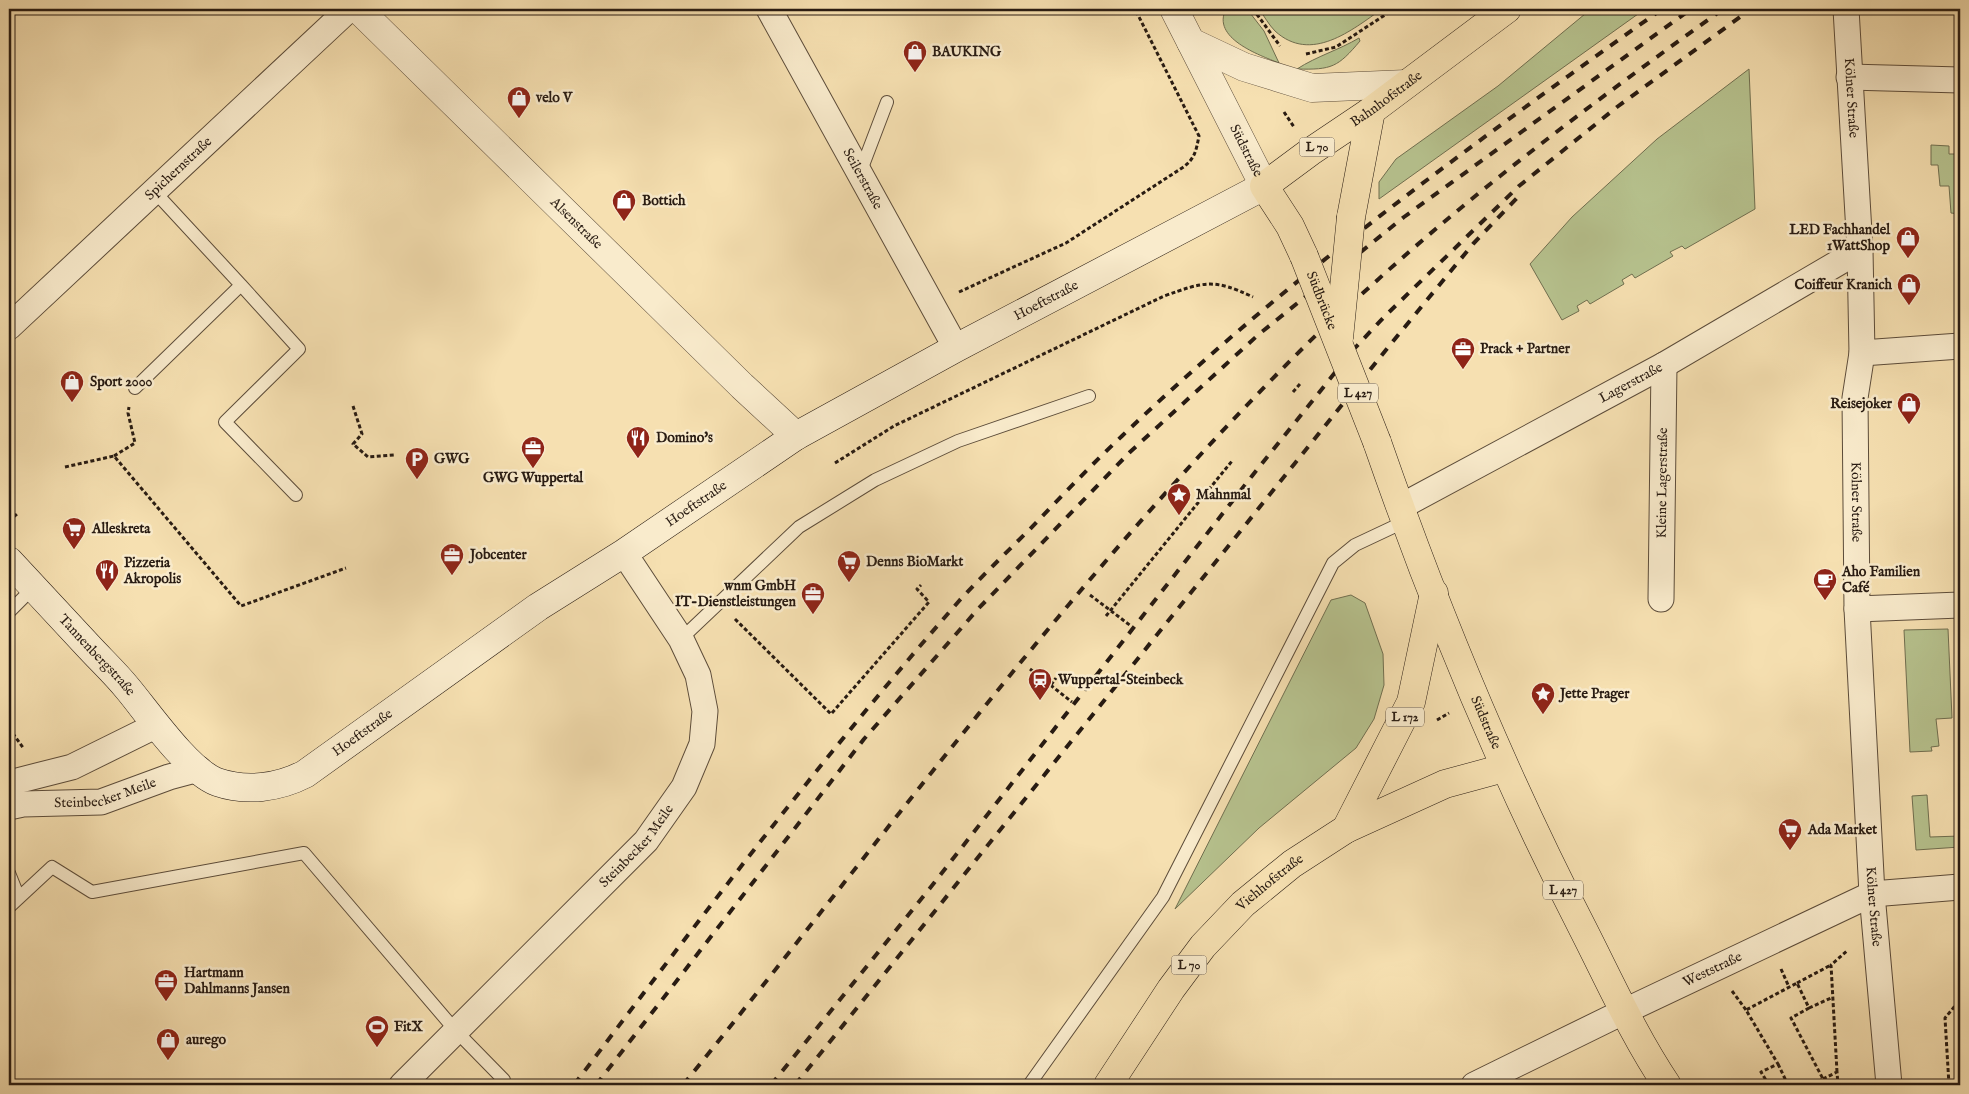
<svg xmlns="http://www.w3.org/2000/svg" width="1969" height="1094" viewBox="0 0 1969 1094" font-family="'IM FELL English',serif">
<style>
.green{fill:#b7c38f;stroke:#706f50}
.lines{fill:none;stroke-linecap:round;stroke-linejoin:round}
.service-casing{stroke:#5c4c3a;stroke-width:14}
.minor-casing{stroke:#5c4c3a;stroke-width:27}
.tertiary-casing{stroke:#5c4c3a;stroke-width:29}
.secondary-casing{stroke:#281b12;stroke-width:29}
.primary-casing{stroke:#281b12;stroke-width:29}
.path{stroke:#281b12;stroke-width:3;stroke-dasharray:4 2.5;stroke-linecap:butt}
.service{stroke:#f9ebcc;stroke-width:12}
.minor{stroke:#f9ebcc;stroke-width:25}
.tertiary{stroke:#f9ebcc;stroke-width:28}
.secondary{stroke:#f9ebcc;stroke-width:28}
.primary{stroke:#f6e0b1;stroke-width:28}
.rail{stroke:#281b12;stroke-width:4;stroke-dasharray:9 9;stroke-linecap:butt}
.primary-bridge-casing{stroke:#281b12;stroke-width:29;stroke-linecap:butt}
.primary-bridge{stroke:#f6e0b1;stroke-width:28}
.labels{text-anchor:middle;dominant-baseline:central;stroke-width:5;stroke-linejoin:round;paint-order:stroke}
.shield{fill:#f9ebcc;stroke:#67594a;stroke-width:1}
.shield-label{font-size:12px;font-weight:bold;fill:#281b12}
.poi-label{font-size:14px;font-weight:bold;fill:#281b12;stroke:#f9ebcc;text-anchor:start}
.street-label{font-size:14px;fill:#281b12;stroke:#f9ebcc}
</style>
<rect width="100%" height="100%" fill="#f6e0b1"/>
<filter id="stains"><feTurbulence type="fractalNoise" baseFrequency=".004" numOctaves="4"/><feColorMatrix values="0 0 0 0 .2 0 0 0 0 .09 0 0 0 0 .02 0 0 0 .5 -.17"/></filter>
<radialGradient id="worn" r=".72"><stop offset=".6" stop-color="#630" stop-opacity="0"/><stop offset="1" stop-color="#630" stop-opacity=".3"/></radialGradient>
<path class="green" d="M1226,9H1247L1264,31L1279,63C1259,55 1211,38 1226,9Z
M1259,9H1382C1352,30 1311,64 1275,31C1269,25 1264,16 1259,9Z
M1591,9H1645L1379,199V182L1396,159L1498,86Z
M1359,38L1360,41C1338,67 1332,70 1297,69C1317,56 1339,50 1359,38Z
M1749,69L1755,209L1685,249L1682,246L1670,252L1673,256L1635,278L1632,274L1622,280L1624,284L1590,304L1587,300L1577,306L1579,311L1562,320L1530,264L1572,217L1657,139Z
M1931,145L1949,146V154H1960V214L1951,213L1949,186H1940L1938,165H1931Z
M1351,595L1365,603L1383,654L1384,685L1374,719L1356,748L1259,828L1175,909L1331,600Z
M1948,629L1952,718L1936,719L1939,746L1931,747L1932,751L1910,752L1904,630Z
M1927,795L1930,837L1960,836V847L1916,850L1912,796Z"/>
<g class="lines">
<g class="service-casing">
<path id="service" d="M860,173L887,102
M241,285L299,349L225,422L296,495
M135,388L241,285L154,191
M9,612L34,587
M681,639L799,527L875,480L958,441L1089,396
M9,873L19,898
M9,907L52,867L92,892L304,853L456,1031L504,1080L499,1085
M1029,1085L1163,897L1333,563L1355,545L1406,521"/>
</g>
<g class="minor-casing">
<g id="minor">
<path id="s1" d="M769,9L956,348"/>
<path id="s2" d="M1846,9L1860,250L1862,353L1855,398L1857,609L1872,894L1889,1085"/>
<path d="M1849,77L1960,80"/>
<path id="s3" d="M9,327L349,9"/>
<path d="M1862,353L1960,346"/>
<path id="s4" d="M1400,507L1664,365L1860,250"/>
<path id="s5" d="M1661,599L1664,365"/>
<path d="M1857,609L1960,605"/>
<path d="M9,783L72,767L155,726"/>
<path id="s6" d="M9,807L23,804L101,802L169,777L199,769"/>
<path id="s7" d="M402,1085L646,841L684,787L702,744L705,711L698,675L681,639L624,553"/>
<path id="s8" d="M1474,1085L1625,1011L1872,894L1960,887"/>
</g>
</g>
<g class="tertiary-casing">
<g id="tertiary">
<path id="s9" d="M358,9L742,386L796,436"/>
<path id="s10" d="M1174,9L1264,186"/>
<path d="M1191,42L1244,67L1312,88L1406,84"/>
</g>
</g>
<g class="secondary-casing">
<g id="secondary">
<path id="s11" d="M9,561C35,589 62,618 89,647C102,661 116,674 128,689C148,713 188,771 217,782C246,792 278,788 305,774L538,607L624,553L796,436L956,348L1264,186"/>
</g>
</g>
<g class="primary-casing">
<g id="primary">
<path d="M1351,217L1371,111"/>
<path id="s12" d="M1304,256L1290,226L1264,186L1310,152L1371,111L1507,9"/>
<path id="s13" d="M1377,442C1435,609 1502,772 1583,929C1610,982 1634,1036 1667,1085"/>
<path d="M1346,829L1411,702L1434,593"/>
<path id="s14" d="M1108,1085L1171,989L1203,946L1243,904L1292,864L1346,829L1445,784L1504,768"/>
</g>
</g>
<path class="path" d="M1253,9L1280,46
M1306,54L1336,47L1394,9
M1284,112L1294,127
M959,292L1066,243L1182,168C1195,159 1196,151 1199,136L1135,9
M1293,392L1300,384
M353,406L362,434L353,444L368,457L394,455
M114,456L135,443L128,413L129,407
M835,463L894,426L1164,296C1204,282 1213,278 1253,297
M65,467L114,456L241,606L346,568
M9,521L17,514
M1090,595L1131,626
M1106,616L1232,461
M735,619L831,714L929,602L917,589L921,585
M1030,669L1072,702
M1051,685L1056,678
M1437,720L1449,713
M9,728L24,749
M1781,969L1789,987
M1797,983L1831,965
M1732,991L1746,1010
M1809,1008L1831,998
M1778,1064L1788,1085
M1837,1072L1831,965L1848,950
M1823,1079L1837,1072L1838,1085
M1769,1085L1761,1072L1778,1064L1746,1010L1797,983L1809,1008L1791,1018L1823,1079L1812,1085
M1949,1085L1945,1018L1960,1000"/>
<use href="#service" class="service"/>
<use href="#minor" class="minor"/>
<use href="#tertiary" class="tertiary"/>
<use href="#secondary" class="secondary"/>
<use href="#primary" class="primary"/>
<path class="rail" d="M574,1085C698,921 823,756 959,601C982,576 1006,553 1030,529C1060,498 1090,466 1122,436C1288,277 1475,142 1662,9
M596,1085L864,739L978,609L1130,452L1258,335L1404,217L1691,9
M683,1085C886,835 1076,573 1306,345C1327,324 1350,305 1373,284C1483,184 1602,96 1723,9
M771,1085L934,883L1252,476L1354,349L1385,316L1519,186L1617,107L1751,9
M795,1085L1390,345L1473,244L1518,197"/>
<g class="primary-bridge-casing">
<g id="primary-bridge">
<path id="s15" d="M1304,256L1377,442"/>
<path d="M1339,338L1351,217"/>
</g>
</g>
<use href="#primary-bridge" class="primary-bridge"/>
</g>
<defs>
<g id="shop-pin" transform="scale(1.25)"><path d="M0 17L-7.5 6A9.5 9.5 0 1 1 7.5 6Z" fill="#8f2418" stroke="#f9ebcc"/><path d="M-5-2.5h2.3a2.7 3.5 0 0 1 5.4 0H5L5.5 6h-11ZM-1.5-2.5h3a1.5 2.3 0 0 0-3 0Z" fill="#fff"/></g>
<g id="office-pin" transform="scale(1.25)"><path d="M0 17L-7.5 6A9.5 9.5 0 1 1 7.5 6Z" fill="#8f2418" stroke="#f9ebcc"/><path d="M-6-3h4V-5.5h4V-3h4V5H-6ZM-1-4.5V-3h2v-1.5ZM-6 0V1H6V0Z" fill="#fff"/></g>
<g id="restaurant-pin" transform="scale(1.25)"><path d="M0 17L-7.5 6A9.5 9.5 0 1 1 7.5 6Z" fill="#8f2418" stroke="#f9ebcc"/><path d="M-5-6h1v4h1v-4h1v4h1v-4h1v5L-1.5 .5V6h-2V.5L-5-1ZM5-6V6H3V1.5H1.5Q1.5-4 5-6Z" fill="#fff"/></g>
<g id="parking-pin" transform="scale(1.25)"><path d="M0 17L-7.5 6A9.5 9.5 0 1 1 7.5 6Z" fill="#8f2418" stroke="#f9ebcc"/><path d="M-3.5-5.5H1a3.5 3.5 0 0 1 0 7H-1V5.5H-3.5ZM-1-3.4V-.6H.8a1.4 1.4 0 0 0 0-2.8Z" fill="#fff"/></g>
<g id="sight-pin" transform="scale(1.25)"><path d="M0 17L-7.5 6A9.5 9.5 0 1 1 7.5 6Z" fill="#8f2418" stroke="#f9ebcc"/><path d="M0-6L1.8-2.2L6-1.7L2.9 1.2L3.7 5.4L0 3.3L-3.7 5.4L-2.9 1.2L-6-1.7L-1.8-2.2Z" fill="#fff"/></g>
<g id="supermarket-pin" transform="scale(1.25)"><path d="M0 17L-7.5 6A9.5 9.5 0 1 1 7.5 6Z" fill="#8f2418" stroke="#f9ebcc"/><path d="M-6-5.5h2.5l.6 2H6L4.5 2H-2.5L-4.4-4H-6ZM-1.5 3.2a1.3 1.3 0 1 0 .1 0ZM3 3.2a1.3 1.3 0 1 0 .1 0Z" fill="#fff"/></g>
<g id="cafe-pin" transform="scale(1.25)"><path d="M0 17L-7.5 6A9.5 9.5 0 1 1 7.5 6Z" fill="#8f2418" stroke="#f9ebcc"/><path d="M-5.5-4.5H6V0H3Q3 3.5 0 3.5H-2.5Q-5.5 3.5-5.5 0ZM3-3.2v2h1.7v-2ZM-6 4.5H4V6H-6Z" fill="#fff"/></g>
<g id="station-pin" transform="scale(1.25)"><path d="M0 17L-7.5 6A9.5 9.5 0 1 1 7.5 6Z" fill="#8f2418" stroke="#f9ebcc"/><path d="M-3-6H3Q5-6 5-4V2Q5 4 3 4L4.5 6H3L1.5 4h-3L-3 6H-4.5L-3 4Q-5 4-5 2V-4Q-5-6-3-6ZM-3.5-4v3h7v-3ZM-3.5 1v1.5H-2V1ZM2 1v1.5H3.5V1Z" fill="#fff"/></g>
<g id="stadium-pin" transform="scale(1.25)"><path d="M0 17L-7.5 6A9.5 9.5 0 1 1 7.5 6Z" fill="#8f2418" stroke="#f9ebcc"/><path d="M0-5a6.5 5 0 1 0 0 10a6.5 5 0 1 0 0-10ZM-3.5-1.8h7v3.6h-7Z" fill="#fff"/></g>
</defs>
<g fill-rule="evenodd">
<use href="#shop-pin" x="915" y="52"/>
<use href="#shop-pin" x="519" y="98"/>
<use href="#shop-pin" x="624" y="201"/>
<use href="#shop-pin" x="1908" y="238"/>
<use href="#shop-pin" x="1909" y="285"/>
<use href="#office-pin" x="1463" y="349"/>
<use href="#shop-pin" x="72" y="382"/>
<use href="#shop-pin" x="1909" y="404"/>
<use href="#restaurant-pin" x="638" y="438"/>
<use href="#office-pin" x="533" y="448"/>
<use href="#parking-pin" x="417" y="459"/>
<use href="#sight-pin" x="1179" y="495"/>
<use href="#supermarket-pin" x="74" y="529"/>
<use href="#office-pin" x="452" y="555"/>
<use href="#supermarket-pin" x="849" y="562"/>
<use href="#restaurant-pin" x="107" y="571"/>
<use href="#cafe-pin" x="1825" y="580"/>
<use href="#office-pin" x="813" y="594"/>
<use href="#station-pin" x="1040" y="680"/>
<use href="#sight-pin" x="1543" y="694"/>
<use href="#supermarket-pin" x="1790" y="830"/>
<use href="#office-pin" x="166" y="981"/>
<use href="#stadium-pin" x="377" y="1027"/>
<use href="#shop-pin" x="168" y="1040"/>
</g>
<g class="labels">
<g class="shield">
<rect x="1299.5" y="137.5" width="35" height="19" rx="4"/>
<rect x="1338" y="383.5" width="40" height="19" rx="4"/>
<rect x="1386" y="707.5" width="38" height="19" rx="4"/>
<rect x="1543" y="880.5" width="40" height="19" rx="4"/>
<rect x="1171.5" y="955.5" width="35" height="19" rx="4"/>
</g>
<g class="shield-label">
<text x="1317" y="147">L 70</text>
<text x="1358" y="393">L 427</text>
<text x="1405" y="717">L 172</text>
<text x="1563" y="890">L 427</text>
<text x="1189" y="965">L 70</text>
</g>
<g class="poi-label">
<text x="932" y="52">BAUKING</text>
<text x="536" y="98">velo V</text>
<text x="642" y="201">Bottich</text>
<text x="1890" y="230" text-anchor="end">LED Fachhandel<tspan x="1890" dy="16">1WattShop</tspan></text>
<text x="1892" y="285" text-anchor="end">Coiffeur Kranich</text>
<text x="1480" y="349">Prack + Partner</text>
<text x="90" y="382">Sport 2000</text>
<text x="1892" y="404" text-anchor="end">Reisejoker</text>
<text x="656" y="438">Domino's</text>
<text x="434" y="459">GWG</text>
<text x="533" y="478" text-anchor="middle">GWG Wuppertal</text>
<text x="1196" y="495">Mahnmal</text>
<text x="92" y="529">Alleskreta</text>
<text x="470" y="555">Jobcenter</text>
<text x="866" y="562">Denns BioMarkt</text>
<text x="124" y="563">Pizzeria<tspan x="124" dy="16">Akropolis</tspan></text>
<text x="1842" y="572">Aho Familien<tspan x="1842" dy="16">Café</tspan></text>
<text x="796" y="586" text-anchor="end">wnm GmbH<tspan x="796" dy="16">IT-Dienstleistungen</tspan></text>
<text x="1058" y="680">Wuppertal-Steinbeck</text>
<text x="1560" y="694">Jette Prager</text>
<text x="1808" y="830">Ada Market</text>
<text x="184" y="973">Hartmann<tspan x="184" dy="16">Dahlmanns Jansen</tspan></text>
<text x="394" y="1027">FitX</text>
<text x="186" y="1040">aurego</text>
</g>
<g class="street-label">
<text stroke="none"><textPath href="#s12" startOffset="231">Bahnhofstraße</textPath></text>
<text stroke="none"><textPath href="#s2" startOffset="89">Kölner Straße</textPath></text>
<text stroke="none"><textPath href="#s10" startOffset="159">Südstraße</textPath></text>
<text stroke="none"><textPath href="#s3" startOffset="232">Spichernstraße</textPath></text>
<text stroke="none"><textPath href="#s1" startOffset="194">Seilerstraße</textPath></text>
<text stroke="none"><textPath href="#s9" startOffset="306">Alsenstraße</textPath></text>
<text stroke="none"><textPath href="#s11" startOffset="1276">Hoeftstraße</textPath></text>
<text stroke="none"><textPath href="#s15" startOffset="48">Südbrücke</textPath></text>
<text stroke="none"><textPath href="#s4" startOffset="262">Lagerstraße</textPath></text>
<text stroke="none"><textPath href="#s5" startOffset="116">Kleine Lagerstraße</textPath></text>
<text stroke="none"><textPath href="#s2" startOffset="494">Kölner Straße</textPath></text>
<text stroke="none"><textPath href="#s11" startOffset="871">Hoeftstraße</textPath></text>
<text stroke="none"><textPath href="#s11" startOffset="129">Tannenbergstraße</textPath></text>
<text stroke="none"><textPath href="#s13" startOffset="301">Südstraße</textPath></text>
<text stroke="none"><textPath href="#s11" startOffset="466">Hoeftstraße</textPath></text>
<text stroke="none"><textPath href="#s6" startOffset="98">Steinbecker Meile</textPath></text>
<text stroke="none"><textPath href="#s7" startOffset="335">Steinbecker Meile</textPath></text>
<text stroke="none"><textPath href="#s14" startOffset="261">Viehhofstraße</textPath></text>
<text stroke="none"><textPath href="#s2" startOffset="899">Kölner Straße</textPath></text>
<text stroke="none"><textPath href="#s8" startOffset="265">Weststraße</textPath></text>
</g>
</g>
<rect width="1969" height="1094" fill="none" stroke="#f6e0b1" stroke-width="30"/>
<rect x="10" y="10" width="1949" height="1074" fill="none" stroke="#281b12" stroke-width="2.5"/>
<rect x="15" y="15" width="1939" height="1064" fill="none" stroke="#281b12"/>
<rect width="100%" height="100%" filter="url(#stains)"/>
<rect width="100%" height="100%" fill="url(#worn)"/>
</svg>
